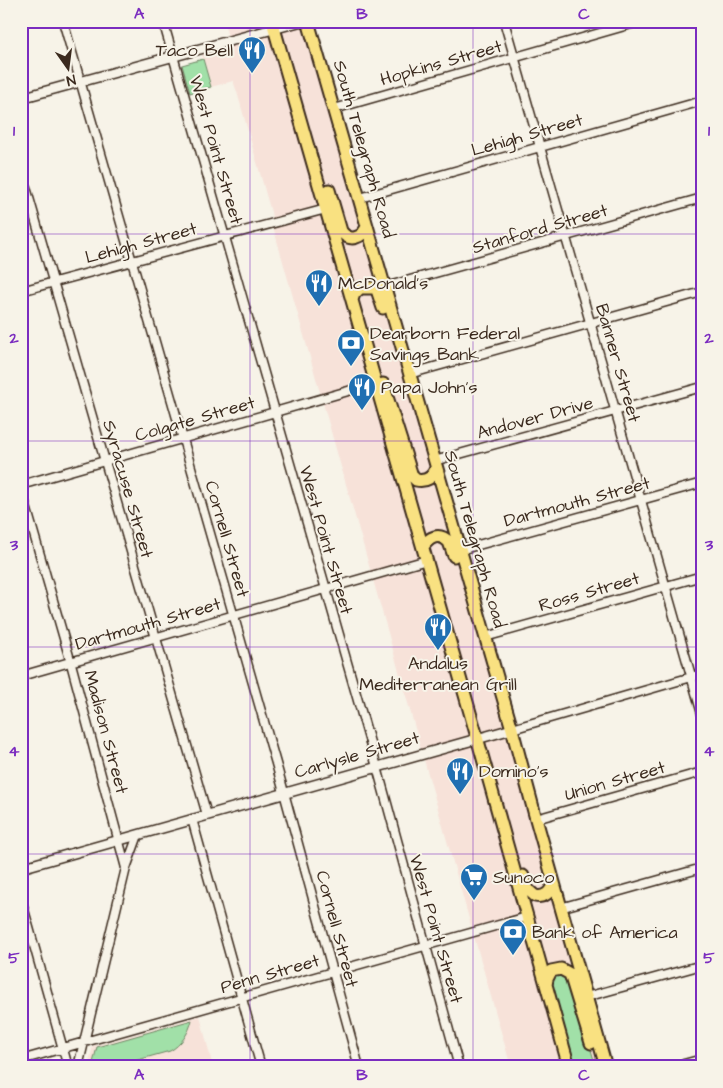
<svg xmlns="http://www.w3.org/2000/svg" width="723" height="1088" viewBox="0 0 723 1088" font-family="'Architects Daughter',sans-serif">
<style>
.built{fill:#f7e2d9}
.green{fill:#a1e0a8;stroke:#6e8563}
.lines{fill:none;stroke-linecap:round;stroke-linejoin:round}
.minor-casing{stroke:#3b2a1e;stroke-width:11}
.tertiary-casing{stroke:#3b2a1e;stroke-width:12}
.primary-casing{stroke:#3b2a1e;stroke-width:15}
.minor{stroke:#f7f3e8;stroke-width:8}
.tertiary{stroke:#f7f3e8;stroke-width:9}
.primary{stroke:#f9e181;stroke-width:11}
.grid{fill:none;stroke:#7b2cbf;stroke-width:1;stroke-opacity:0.55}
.labels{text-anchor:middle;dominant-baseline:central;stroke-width:4;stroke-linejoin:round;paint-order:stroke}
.poi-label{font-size:18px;fill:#3b2a1e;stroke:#f7f3e8;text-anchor:start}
.street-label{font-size:18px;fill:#3b2a1e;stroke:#f7f3e8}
.neatline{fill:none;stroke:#7b2cbf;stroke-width:2}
.grid-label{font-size:16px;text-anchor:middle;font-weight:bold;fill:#7b2cbf}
</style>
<rect width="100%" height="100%" fill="#f7f3e8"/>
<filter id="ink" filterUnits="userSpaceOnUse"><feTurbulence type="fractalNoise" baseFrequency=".02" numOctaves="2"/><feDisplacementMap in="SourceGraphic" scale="10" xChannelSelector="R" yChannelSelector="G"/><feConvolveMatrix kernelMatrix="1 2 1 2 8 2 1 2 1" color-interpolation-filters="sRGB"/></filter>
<g filter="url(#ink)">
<path class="built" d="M224,21H308L606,1067H511L274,230L271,212L237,92L233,81L211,87L202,54L228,38Z
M200,1016L213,1067H88L93,1046Z"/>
<path class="green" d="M203,59L211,87L190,93L182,65Z
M562,975L573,988L596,1067H575L552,983L556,976Z
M192,1020C189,1033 181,1045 170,1051L127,1063L123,1062L122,1067H92L97,1047Z"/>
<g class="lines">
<g class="minor-casing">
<path id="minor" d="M63,21L277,767L359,1067
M163,21L377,767L459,1067
M504,21L702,714
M334,109L642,21
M21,170L207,815
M360,198L702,101
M385,287L702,198
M21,291L326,209
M409,374L702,292
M434,461L702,387
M21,485L376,383
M21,489L69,656L126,868
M460,550L702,483
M485,637L702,576
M21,676L427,560
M512,729L702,674
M192,819L261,1067
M536,819L702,772
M21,899L68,1067
M560,908L702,868
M586,997L702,965
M21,1060L527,917
M78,1067L126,868L138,835
M673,1067L702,1059"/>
</g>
<g class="tertiary-casing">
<path id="tertiary" d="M21,98L302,21
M21,868L512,729"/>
</g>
<g class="primary-casing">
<path id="primary" d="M272,21L475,730L569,1067
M308,21L512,729L536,819L606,1067
M329,190L341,231C349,243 363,238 367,226
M352,300L354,294L360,288H375L377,290L383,308
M383,384L412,476L416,480C426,482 433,478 436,468
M423,547C429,537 439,532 449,542L454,556
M523,876L526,888L535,896C545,898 550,893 554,883
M546,985L547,979L551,971L561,969L570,974L591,1043"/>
</g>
<use href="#minor" class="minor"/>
<use href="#tertiary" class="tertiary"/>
<use href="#primary" class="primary"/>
</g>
</g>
<path class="grid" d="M250,21V1067M473,21V1067M21,234H702M21,441H702M21,647H702M21,854H702"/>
<defs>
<g id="restaurant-pin" transform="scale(1.4375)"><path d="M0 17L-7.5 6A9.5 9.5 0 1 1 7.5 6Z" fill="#1f6fb2" stroke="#f7f3e8"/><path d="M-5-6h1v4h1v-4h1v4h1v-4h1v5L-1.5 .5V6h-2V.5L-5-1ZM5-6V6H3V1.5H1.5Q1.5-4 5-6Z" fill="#fff"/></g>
<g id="bank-pin" transform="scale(1.4375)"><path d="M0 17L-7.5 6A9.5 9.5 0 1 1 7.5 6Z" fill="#1f6fb2" stroke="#f7f3e8"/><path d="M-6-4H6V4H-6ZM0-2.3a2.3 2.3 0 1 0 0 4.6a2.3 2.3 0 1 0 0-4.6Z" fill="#fff"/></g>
<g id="supermarket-pin" transform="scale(1.4375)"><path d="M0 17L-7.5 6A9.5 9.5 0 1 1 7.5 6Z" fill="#1f6fb2" stroke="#f7f3e8"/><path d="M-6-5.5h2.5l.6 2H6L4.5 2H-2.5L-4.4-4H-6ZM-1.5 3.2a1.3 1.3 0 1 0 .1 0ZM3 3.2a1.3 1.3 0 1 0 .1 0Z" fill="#fff"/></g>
</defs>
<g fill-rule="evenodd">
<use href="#restaurant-pin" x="252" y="50"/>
<use href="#restaurant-pin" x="319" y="283"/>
<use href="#bank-pin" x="351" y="343"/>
<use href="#restaurant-pin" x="362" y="387"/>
<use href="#restaurant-pin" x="438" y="627"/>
<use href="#restaurant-pin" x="460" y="771"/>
<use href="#supermarket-pin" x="474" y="877"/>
<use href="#bank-pin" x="513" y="932"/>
</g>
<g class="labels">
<g class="poi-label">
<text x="233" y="50" text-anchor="end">Taco Bell</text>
<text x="338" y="283">McDonald's</text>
<text x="370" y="333">Dearborn Federal<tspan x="370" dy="21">Savings Bank</tspan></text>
<text x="381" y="387">Papa John's</text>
<text x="438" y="663" text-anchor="middle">Andalus<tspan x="438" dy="21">Mediterranean Grill</tspan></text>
<text x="479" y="771">Domino's</text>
<text x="493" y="877">Sunoco</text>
<text x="532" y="932">Bank of America</text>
</g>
<g class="street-label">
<text transform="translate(441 63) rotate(-16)">Hopkins Street</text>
<text transform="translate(527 135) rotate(-16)">Lehigh Street</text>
<text transform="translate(364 149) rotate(74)">South Telegraph Road</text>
<text transform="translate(216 150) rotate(74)">West Point Street</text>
<text transform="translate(540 229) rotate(-16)">Stanford Street</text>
<text transform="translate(141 243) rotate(-15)">Lehigh Street</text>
<text transform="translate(618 363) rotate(74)">Banner Street</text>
<text transform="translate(535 418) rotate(-15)">Andover Drive</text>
<text transform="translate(195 419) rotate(-16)">Colgate Street</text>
<text transform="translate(128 489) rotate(74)">Syracuse Street</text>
<text transform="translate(577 502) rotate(-15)">Dartmouth Street</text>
<text transform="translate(227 539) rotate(74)">Cornell Street</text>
<text transform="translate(475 539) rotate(74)">South Telegraph Road</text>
<text transform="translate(326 540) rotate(74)">West Point Street</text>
<text transform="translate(589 592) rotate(-16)">Ross Street</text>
<text transform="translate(148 624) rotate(-16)">Dartmouth Street</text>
<text transform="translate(106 732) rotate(75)">Madison Street</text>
<text transform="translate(357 755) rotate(-16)">Carlysle Street</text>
<text transform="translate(615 781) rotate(-16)">Union Street</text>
<text transform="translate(337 929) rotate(75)">Cornell Street</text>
<text transform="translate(436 929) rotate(74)">West Point Street</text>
<text transform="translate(270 974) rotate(-16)">Penn Street</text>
</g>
</g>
<rect width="723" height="1088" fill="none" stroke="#f7f3e8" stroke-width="55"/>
<g transform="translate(68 68) rotate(166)" stroke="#f7f3e8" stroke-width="4" paint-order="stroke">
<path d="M0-4L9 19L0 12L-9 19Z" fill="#3b2a1e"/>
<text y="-8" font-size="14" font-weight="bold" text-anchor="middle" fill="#3b2a1e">N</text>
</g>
<rect x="28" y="28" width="668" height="1032" class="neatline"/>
<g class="grid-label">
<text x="139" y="19">A</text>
<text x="362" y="19">B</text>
<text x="584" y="19">C</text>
<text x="14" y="136">1</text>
<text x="709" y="136">1</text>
<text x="14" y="343">2</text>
<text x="709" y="343">2</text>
<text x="14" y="550">3</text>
<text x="709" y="550">3</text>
<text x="14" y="756">4</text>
<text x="709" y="756">4</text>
<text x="14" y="963">5</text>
<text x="709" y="963">5</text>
<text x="139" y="1080">A</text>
<text x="362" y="1080">B</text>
<text x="584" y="1080">C</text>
</g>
</svg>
